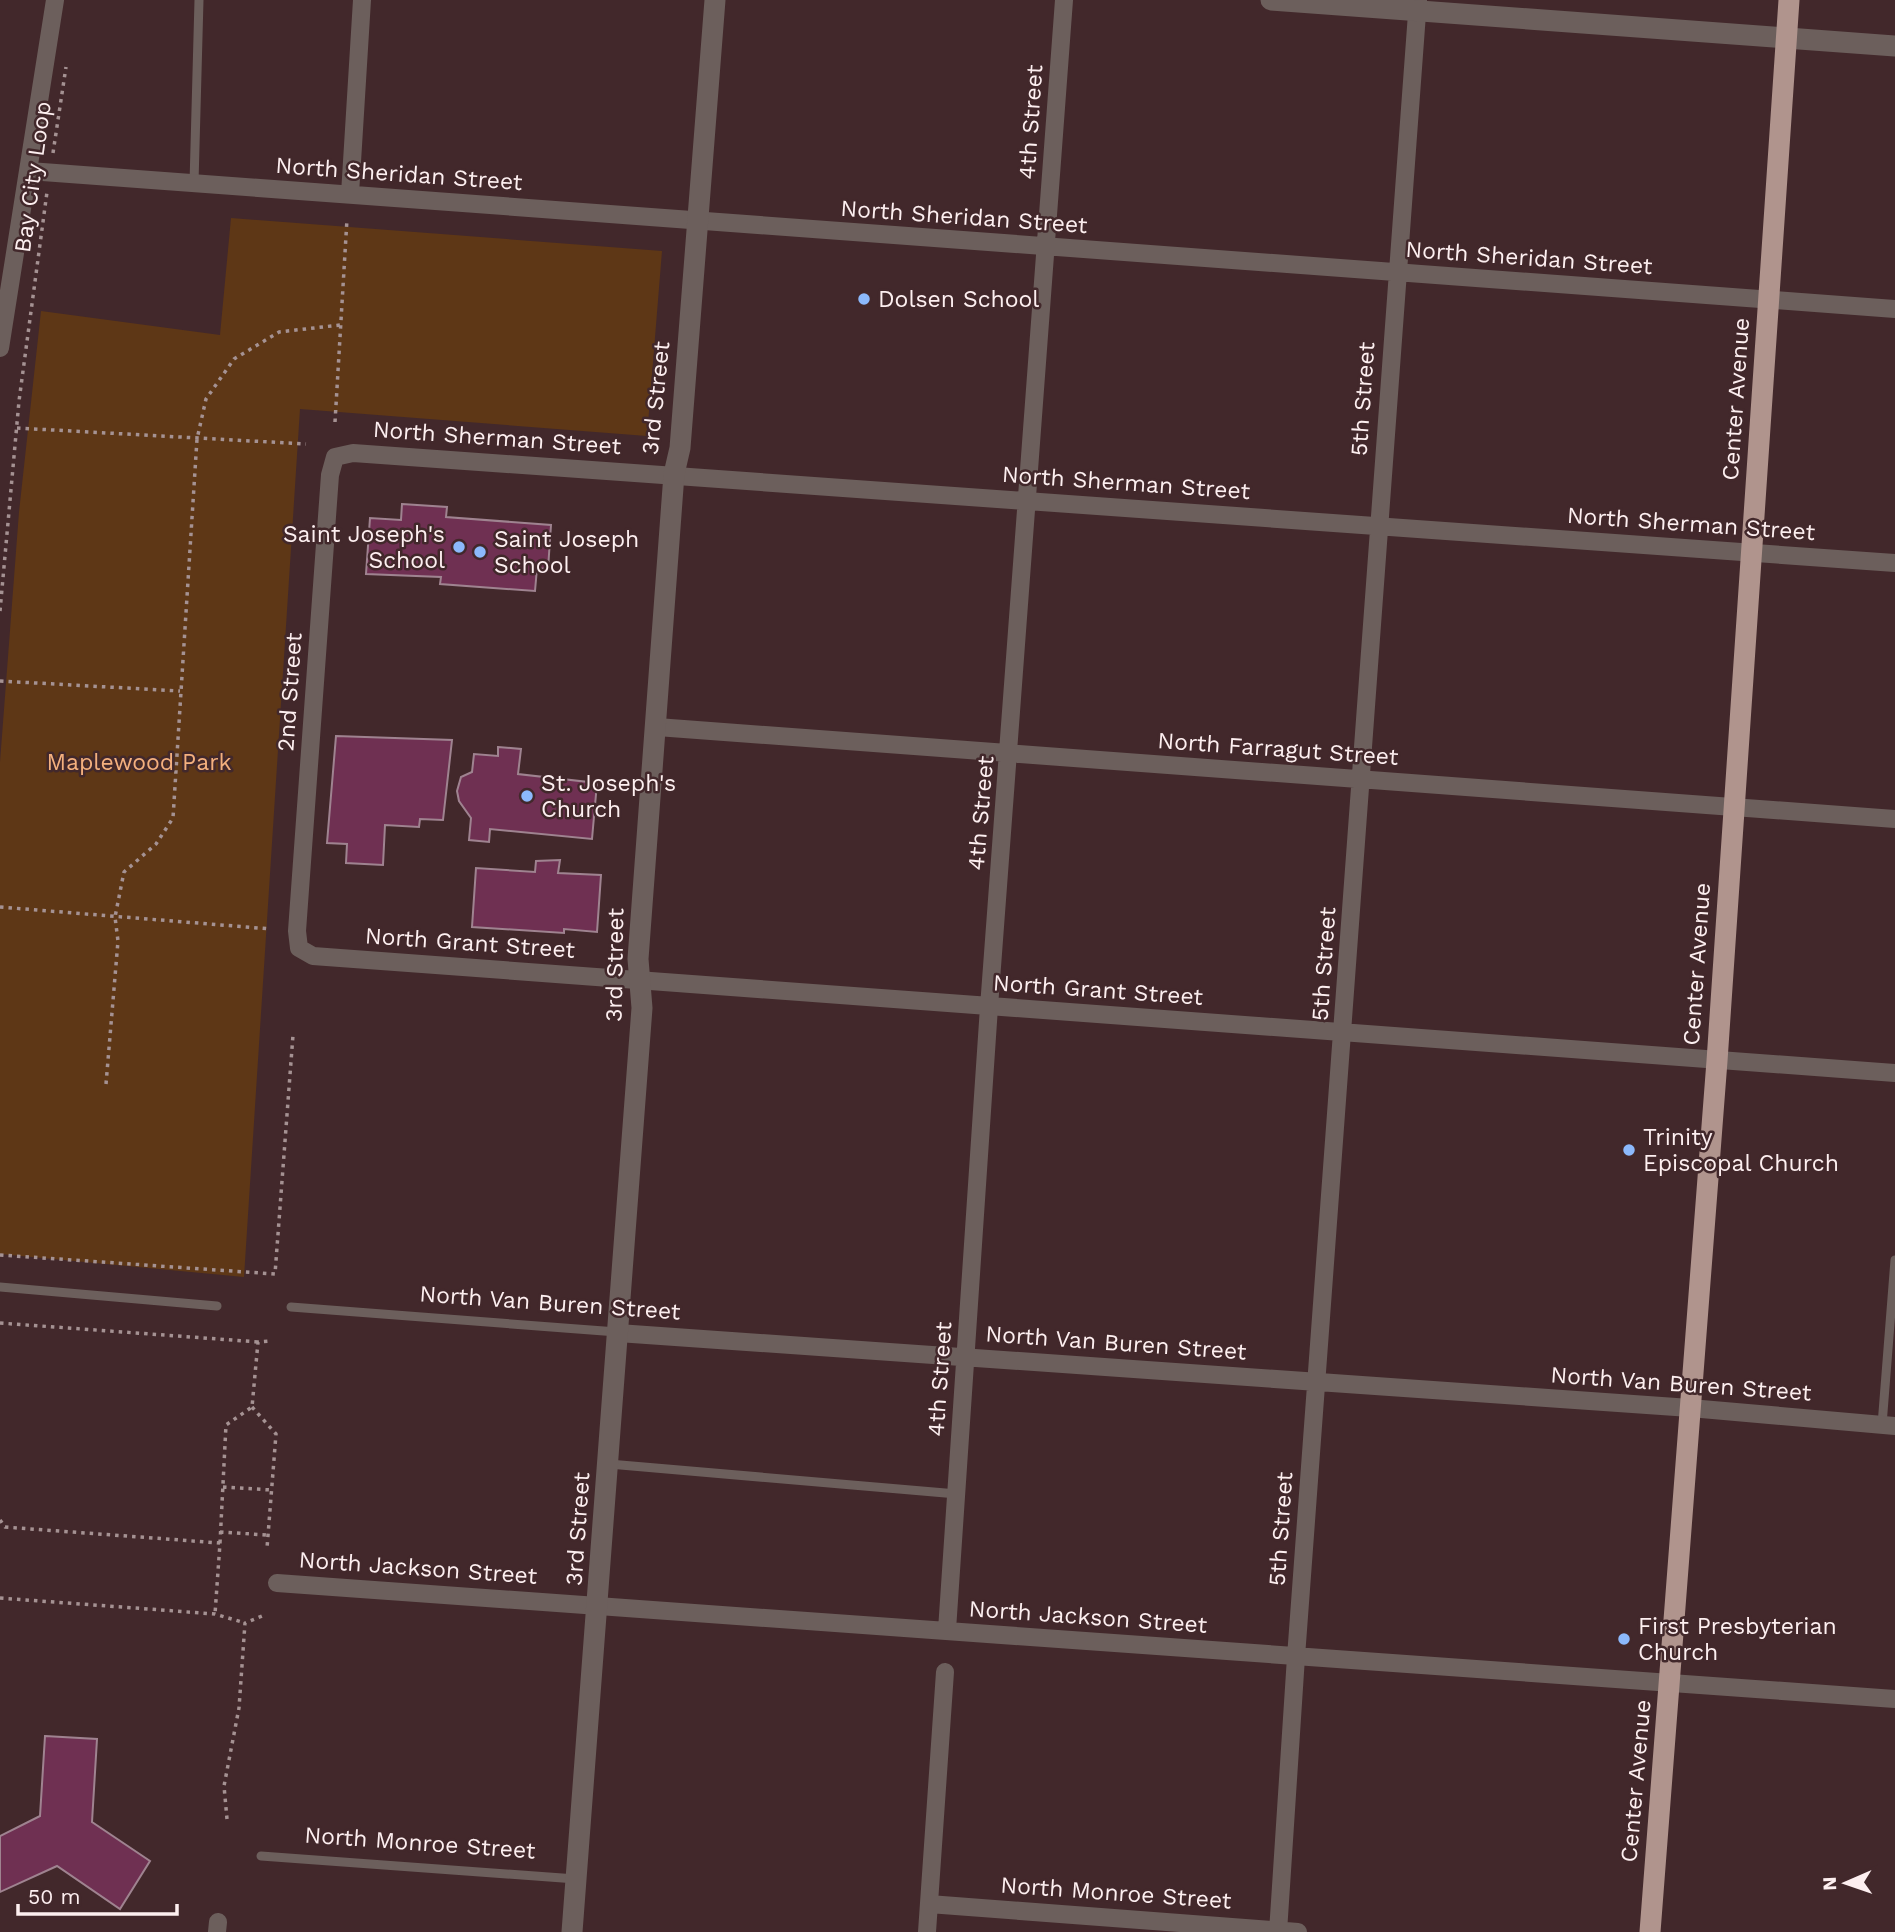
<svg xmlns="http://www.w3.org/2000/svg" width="1895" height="1932" viewBox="0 0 1895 1932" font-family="'Work Sans',sans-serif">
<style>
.green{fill:#5e3716}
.building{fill:#6f3052;stroke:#9f8390;stroke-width:2}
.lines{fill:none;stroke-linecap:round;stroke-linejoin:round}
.path{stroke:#a59293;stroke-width:3.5;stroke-dasharray:3.5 5;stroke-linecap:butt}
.service{stroke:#6c5f5c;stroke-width:9}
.minor{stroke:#6c5f5c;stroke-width:18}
.tertiary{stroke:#6c5f5c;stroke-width:21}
.trunk{stroke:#b0948d;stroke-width:21}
.poi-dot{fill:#8cb9fc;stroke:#42282b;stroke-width:2.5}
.labels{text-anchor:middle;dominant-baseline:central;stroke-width:5;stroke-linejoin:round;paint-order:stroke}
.street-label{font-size:23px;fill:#fdeff0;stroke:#42282b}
.poi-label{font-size:23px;fill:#fdeff0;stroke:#42282b;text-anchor:start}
.park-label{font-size:23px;fill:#f4b07e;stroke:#42282b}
</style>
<rect width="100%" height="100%" fill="#42282b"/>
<path class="green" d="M231,218L662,251L647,436L300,409L244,1277L0,1254V762L19,512L41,311L220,335Z"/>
<path class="building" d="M402,504L447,507L446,517L551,525L548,569L537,568L535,591L440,584L441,577L366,574L370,518L401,520Z
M336,736L452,740L443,820L420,819L419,827L385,825L383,865L346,863L347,844L327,843Z
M498,747L521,749L518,774L597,783L592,839L490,829L489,842L469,840L471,818L459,801L457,791L461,777L472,772L474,754L498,756Z
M560,860L558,873L601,875L597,932L564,929V933L472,927L476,868L535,872L536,861Z
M45,1736L97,1739L92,1822L150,1861L120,1909L57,1866L0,1892V1836L40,1816Z"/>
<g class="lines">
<path class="path" d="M53,153L66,67
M335,422L347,219
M17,428L306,444
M0,611L19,401L47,192
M0,681L180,691
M0,907L271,929
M106,1084L118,941L115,917L124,872L156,844L173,818L197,439L206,399L234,359L279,332L340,325
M0,1255L275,1274L293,1035
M0,1323L258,1342
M252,1407L276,1434L267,1548
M223,1487L271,1490
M0,1520L5,1527L220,1543L215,1614
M220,1532L267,1535
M220,1543L226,1425L252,1407L258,1342L270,1341
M0,1598L215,1614L245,1623
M227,1819L224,1786L239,1708L245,1623L262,1616"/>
<path class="service" d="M194,183L199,0
M0,1287L217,1306
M291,1307L617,1332
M1882,1425L1895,1260
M609,1464L957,1494
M261,1856L576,1879"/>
<path class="minor" d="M29,171L1895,309
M350,194L362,0
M0,348L55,0
M1895,563L353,453L335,457L330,475L297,931L299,948L313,956L1895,1073
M657,727L1895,819
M618,1333L1690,1408L1895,1426
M277,1583L1895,1699
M947,1630L989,1007L1064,0
M929,1904L1298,1932
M217,1932L218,1922
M927,1932L945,1672
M1278,1932L1296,1657L1418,0"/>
<path class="tertiary" d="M1271,0L1895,46
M572,1932L642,1008L638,959L674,474L680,448L715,0"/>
<path class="trunk" d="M1650,1932L1717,1061L1789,0"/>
</g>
<g class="poi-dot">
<circle cx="864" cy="299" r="7"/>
<circle cx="459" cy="547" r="7"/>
<circle cx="480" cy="552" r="7"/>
<circle cx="527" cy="796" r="7"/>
<circle cx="1629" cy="1150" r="7"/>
<circle cx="1624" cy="1639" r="7"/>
</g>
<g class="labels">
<g class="street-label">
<text transform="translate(1031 122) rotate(-86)">4th Street</text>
<text transform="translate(399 174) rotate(4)">North Sheridan Street</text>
<text transform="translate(33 177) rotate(-82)">Bay City Loop</text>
<text transform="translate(964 217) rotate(4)">North Sheridan Street</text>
<text transform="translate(1529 258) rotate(4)">North Sheridan Street</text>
<text transform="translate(656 398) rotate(-84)">3rd Street</text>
<text transform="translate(1363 399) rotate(-86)">5th Street</text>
<text transform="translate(1736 399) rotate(-86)">Center Avenue</text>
<text transform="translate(497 438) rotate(4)">North Sherman Street</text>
<text transform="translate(1126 483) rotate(4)">North Sherman Street</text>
<text transform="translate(1691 524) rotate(4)">North Sherman Street</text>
<text transform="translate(290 692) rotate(-86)">2nd Street</text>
<text transform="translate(1278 749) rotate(4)">North Farragut Street</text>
<text transform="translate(981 813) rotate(-85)">4th Street</text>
<text transform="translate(470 943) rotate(4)">North Grant Street</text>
<text transform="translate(1324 964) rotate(-86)">5th Street</text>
<text transform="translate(1697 964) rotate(-86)">Center Avenue</text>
<text transform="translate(615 965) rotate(-89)">3rd Street</text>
<text transform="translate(1098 990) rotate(4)">North Grant Street</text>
<text transform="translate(550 1303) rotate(4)">North Van Buren Street</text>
<text transform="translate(1116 1343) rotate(4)">North Van Buren Street</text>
<text transform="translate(940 1379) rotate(-86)">4th Street</text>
<text transform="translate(1681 1384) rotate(4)">North Van Buren Street</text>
<text transform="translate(578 1529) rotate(-86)">3rd Street</text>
<text transform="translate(1281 1529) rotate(-86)">5th Street</text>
<text transform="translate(418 1568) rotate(4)">North Jackson Street</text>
<text transform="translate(1088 1617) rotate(4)">North Jackson Street</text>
<text transform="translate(1636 1781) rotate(-85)">Center Avenue</text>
<text transform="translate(420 1843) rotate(4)">North Monroe Street</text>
<text transform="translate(1116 1893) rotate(4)">North Monroe Street</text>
</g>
<g class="poi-label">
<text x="878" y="299">Dolsen School</text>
<text x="445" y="534" text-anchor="end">Saint Joseph's<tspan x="445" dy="26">School</tspan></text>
<text x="494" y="539">Saint Joseph<tspan x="494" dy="26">School</tspan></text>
<text x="541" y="783">St. Joseph's<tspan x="541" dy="26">Church</tspan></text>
<text x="1643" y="1137">Trinity<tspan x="1643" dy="26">Episcopal Church</tspan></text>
<text x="1638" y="1626">First Presbyterian<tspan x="1638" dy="26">Church</tspan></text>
</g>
<g class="park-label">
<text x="139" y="762">Maplewood Park</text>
</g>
</g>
<g transform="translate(1846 1883) rotate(268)" stroke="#42282b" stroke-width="5" paint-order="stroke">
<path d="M0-5L12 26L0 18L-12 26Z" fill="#fdeff0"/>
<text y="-10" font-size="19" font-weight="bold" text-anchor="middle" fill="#fdeff0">N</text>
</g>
<path d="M18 1904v10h159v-10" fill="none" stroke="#fdeff0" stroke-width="3.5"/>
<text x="28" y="1904" font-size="21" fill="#fdeff0" stroke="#42282b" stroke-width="5" paint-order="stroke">50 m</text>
</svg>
